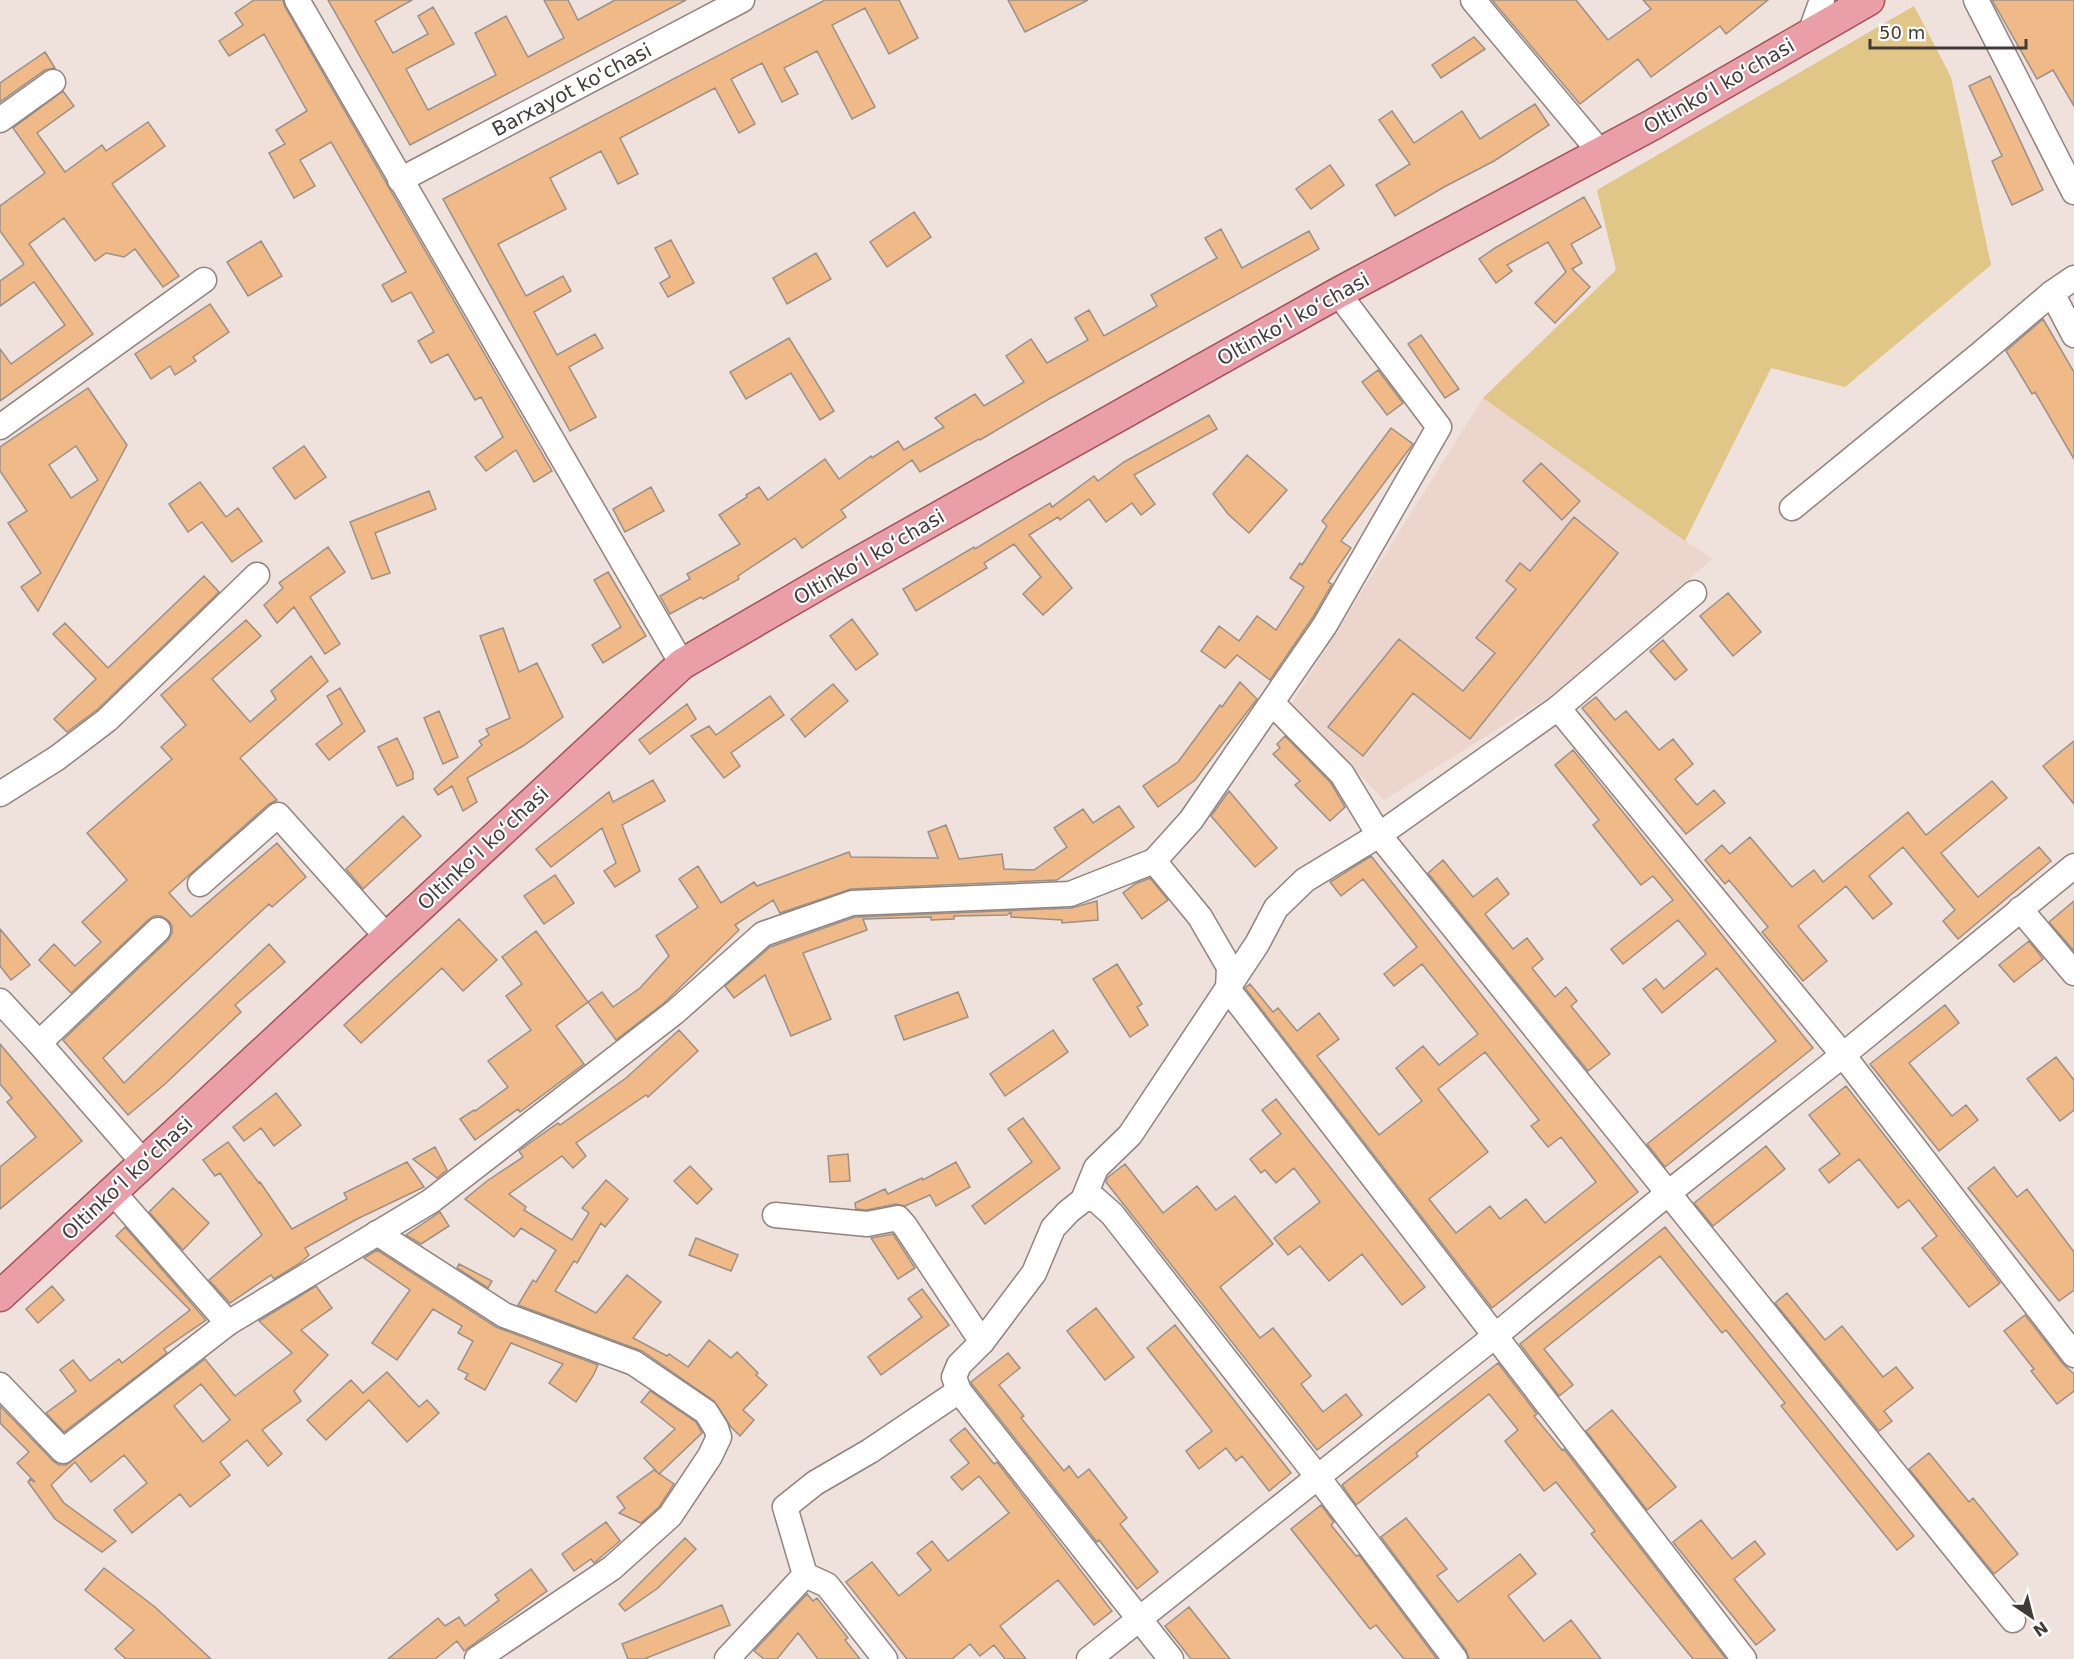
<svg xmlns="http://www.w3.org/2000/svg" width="2074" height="1659" viewBox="0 0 2074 1659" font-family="'DejaVu Sans',sans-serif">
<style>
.built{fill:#ebd5cd}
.green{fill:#e0c687}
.building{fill:#f0ba88;stroke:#9a9088;stroke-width:1.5;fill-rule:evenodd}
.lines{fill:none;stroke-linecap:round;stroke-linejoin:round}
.minor-casing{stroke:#90837f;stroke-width:27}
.major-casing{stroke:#a4515b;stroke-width:33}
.minor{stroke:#fff;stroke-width:24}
.major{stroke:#e99ea8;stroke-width:30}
.labels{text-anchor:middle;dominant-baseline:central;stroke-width:4.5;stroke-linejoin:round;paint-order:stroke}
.street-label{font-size:20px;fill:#403a38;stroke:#fff}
</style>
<rect width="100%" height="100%" fill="#efe1dc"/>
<path class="built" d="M1483,398L1712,559L1571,683L1384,800L1292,703Z"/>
<path class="green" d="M1914,6L1951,77L1991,265L1845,387L1771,368L1685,541L1483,398L1616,270L1597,190Z"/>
<path class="building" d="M254,0H283L285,7L552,471L534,482L516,450L486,471L475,457L503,437L481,397L475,400L448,354L431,363L418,341L434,332L411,292L392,302L382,285L406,272L331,142L300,160L315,186L294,198L269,153L285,144L276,130L307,111L264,34L229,56L219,41L243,25L235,13Z
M328,0H412L375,21L393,53L428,34L418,16L433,7L454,44L406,69L428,110L496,75L475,33L506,16L528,57L564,38L544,0H568L578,20L615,0H686L410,145Z
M825,0H899L918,38L889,54L865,8L832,25L875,107L852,119L817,51L784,68L798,94L782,102L762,63L731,79L755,124L739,133L715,88L620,138L638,174L618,184L601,151L550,178L566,209L498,244L526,296L563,276L571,291L534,312L557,355L595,334L603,348L569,367L596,417L570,431L443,199Z
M1008,0H1088L1025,32Z
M1492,0H1576L1608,40L1651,9L1643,0H1768L1726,34L1720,26L1651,77L1638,59L1580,104Z
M1992,0H2074V106L2053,70L2037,79Z
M1474,37L1485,49L1441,78L1432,65Z
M45,52L55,68L45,70L0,102V83Z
M1990,76L2043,190L2012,205L1992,161L2002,156L1969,86Z
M63,91L74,106L37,133L65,172L102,145L106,151L148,122L165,146L112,184L179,276L163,287L135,249L124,257L106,253L95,261L64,218L29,244L93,334L0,401V349L11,364L65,325L34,282L0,306V281L24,264L0,231V206L45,173L13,128Z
M1535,104L1549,125L1494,161L1444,187L1395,216L1376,185L1410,164L1379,120L1392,111L1414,143L1462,111L1480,139Z
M1330,165L1344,185L1311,209L1296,189Z
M1584,197L1601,227L1571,244L1582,263L1572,269L1590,287L1555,323L1535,303L1566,272L1548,242L1507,265L1512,271L1496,283L1479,259L1495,248Z
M914,212L931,237L887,267L870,242Z
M1221,229L1242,268L1309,231L1319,249L1049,399L980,440L979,439L920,472L912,460L841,510L846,517L802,548L795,538L738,576L739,579L703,599L701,597L670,614L660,596L690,579L687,574L740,544L719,515L747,497L746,495L759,487L768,500L825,459L839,479L871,456L872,458L898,441L904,450L944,427L935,418L975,394L984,406L1024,382L1006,356L1031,339L1047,363L1088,340L1075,318L1089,310L1104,336L1157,306L1151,295L1217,258L1205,238Z
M671,240L694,283L668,297L660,283L670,277L655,248Z
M261,241L282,276L248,296L227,262Z
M816,253L831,279L787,304L773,278Z
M210,304L229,332L193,357L196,361L175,375L170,366L151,379L135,354Z
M2043,319L2074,372V459L2035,392L2032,394L2006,351Z
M1421,335L1459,389L1445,398L1408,344Z
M789,338L834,411L820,420L791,373L746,399L730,372Z
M1378,370L1403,403L1387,415L1362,382Z
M88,388L127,445L38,611L21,587L41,573L8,523L27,511L0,471V447ZM76,446L98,480L71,498L49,465Z
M1209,415L1217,429L1134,475L1155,504L1141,515L1132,503L1106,522L1089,499L1060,520L1058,517L1029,535L1072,588L1043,615L1023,594L1041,577L1014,544L984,563L987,568L916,611L903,589L974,547L975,549L1050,503L1052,507L1094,476L1098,481L1124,462Z
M1391,428L1413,444L1341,541L1351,548L1328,582L1332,584L1313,617L1270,680L1237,655L1225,668L1201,651L1219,626L1239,641L1257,616L1276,630L1304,587L1290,578L1300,563L1302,565L1327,526L1322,521Z
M304,446L326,477L295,499L273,468Z
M1247,455L1287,490L1249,533L1228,514L1213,494Z
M1541,463L1580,501L1562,520L1523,481Z
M200,482L226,517L238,508L262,541L232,562L202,522L188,532L169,504Z
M651,487L664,511L625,532L613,509Z
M429,491L436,509L375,533L390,573L372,579L350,522Z
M1574,517L1618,553L1470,739L1413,693L1363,756L1328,727L1399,639L1463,691L1495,653L1476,638L1516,589L1506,581L1520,563L1530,571Z
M328,547L345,572L310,597L340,644L325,654L294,607L277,623L264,605L283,588L279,583Z
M608,572L646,636L603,663L592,645L621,627L594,580Z
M204,576L219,592L98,709L67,732L54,719L96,679L53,634L65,623L108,668Z
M1728,593L1761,632L1733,656L1700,616Z
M852,619L878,654L856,670L830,636Z
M246,620L261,636L212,679L250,722L276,699L271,691L311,656L328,681L240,758L277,800L269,804L169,893L191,917L277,843L306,877L272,907L269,904L103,1058L124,1083L269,944L285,962L235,1005L241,1012L165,1084L128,1115L63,1040L168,940L172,933V926L169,921L161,916H154L148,920L71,993L39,960L54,944L75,966L101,942L82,922L127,880L87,833L172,759L161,747L186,725L161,695Z
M503,628L519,672L537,663L563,717L523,746L467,778L477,802L463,811L452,786L438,795L434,789L482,745L479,741L489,735L486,729L510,718L480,636Z
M1663,640L1687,670L1675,680L1650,651Z
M1240,682L1257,699L1195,780L1158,807L1143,786L1178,762L1220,705L1222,707Z
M833,684L848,701L805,737L791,719Z
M340,688L365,731L329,760L316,744L342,724L327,696Z
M770,696L784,715L731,753L740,766L724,778L691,736L709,726L716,735Z
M1596,697L1615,720L1626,711L1659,750L1673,739L1693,764L1675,779L1697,805L1714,790L1725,803L1686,834L1582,708Z
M687,704L696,719L650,754L639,740Z
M439,711L458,757L443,764L424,718Z
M1285,736L1331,783L1345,807L1330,821L1295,785L1300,781L1273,754L1280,748L1277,744Z
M397,738L413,772V779L397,786L378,747Z
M2074,741V804L2043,766Z
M1573,750L1813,1048L1665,1167L1647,1144L1776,1041L1717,968L1662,1013L1643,989L1656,979L1664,989L1706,954L1678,920L1623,964L1611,949L1673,900L1653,876L1641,885L1593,825L1599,820L1555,765Z
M653,780L665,801L622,825L640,871L615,887L604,871L616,863L602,828L551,867L536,849L609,792L613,802Z
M1992,781L2007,798L1941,853L1978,897L2039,847L2051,861L1958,939L1943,921L1955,910L1903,847L1869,876L1892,904L1873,919L1846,886L1798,926L1827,961L1803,981L1762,932L1768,927L1729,880L1725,884L1705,860L1722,845L1730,854L1750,837L1792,887L1814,870L1823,882L1908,812L1926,835Z
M1229,791L1277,848L1255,867L1211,816Z
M1119,806L1134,827L1057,880L851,889L780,913L773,900L735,925L739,930L664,1003L616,1040L588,1002L602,992L613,1007L640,988L669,956L656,936L698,907L679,879L698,866L721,903L754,882L757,886L849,852L851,857L938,858L928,832L946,825L959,859L1002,854L1004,869L1034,870L1067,847L1054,828L1083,809L1093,823Z
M403,816L421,836L363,889L346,869Z
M1371,856L1638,1192L1492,1308L1245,988L1250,984L1273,1012L1278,1008L1297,1031L1319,1013L1339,1039L1317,1056L1379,1135L1422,1101L1396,1068L1423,1046L1439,1065L1478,1034L1422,964L1394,986L1384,974L1417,947L1363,879L1341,896L1330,882ZM1485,1052L1539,1120L1531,1126L1548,1147L1561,1137L1596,1182L1545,1223L1526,1199L1500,1219L1490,1206L1456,1233L1429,1199L1488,1152L1438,1089Z
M1443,860L1473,897L1497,878L1509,894L1485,914L1513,949L1527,938L1543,959L1532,968L1555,997L1566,987L1577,1001L1571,1006L1610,1054L1588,1071L1428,873Z
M555,875L574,903L544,924L524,896Z
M1150,878L1168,900L1142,919L1123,893L1135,884Z
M1097,901L1098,920L1062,923V920L1011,917V912L1007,915L954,916V919L931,920V917L863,919L867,930L803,953L831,1019L791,1036L765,975L734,998L725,986L770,947L855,917L1071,908Z
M2074,901V951L2049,922Z
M459,919L497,960L463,991L442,968L361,1043L344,1025Z
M0,929L30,965L11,980L0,966Z
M536,931L588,1002L556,1026L584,1064L520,1112L518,1109L475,1140L460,1119L474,1110L475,1111L508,1087L488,1061L531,1030L506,996L522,984L502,957Z
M2029,941L2043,959L2014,982L1999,965Z
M1117,964L1142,1004L1137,1007L1148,1025L1130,1037L1093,979Z
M958,992L968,1017L904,1040L895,1016Z
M1945,1005L1959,1023L1909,1063L1952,1116L1966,1105L1978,1120L1939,1151L1870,1064Z
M679,1030L698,1051L648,1097L646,1095L576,1143L586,1156L573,1168L562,1156L509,1194L526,1207L524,1210L572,1240L589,1213L582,1208L606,1180L628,1199L605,1227L601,1223L577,1263L574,1261L555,1291L596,1313L627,1275L661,1302L633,1338L667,1356L669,1354L688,1367L709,1340L731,1358L737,1352L758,1373L756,1375L767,1385L743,1410L754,1420L740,1436L731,1427L714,1401L642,1351L518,1305L533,1280L536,1282L556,1250L521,1228L514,1237L465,1199L487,1181L523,1157L519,1151L527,1145L558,1123L560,1125L626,1078Z
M1053,1030L1068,1052L1005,1096L990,1074Z
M0,1044L82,1141L0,1209V1167L36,1137L7,1102L12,1098L0,1084Z
M2056,1057L2074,1080V1110L2060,1121L2027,1079Z
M1846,1086L2000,1283L1969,1307L1922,1248L1937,1236L1909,1200L1898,1208L1859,1159L1829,1183L1819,1170L1840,1154L1809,1115Z
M276,1093L301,1125L274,1146L261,1128L244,1141L233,1127Z
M1276,1099L1425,1287L1402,1305L1362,1254L1329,1281L1300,1246L1288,1255L1274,1238L1320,1202L1294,1168L1276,1183L1265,1170L1261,1173L1250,1159L1281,1134L1262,1110Z
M1023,1118L1060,1168L985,1224L972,1206L1032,1162L1008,1129Z
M228,1142L259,1183L260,1182L292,1229L347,1199L344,1193L407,1162L424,1187L357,1219L305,1248L309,1255L300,1263L274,1279L271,1275L230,1303L209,1280L262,1235L220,1173L215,1176L203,1160Z
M1766,1146L1785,1169L1713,1226L1694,1203Z
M435,1147L447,1170L437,1178L413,1159Z
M848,1154L850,1181L830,1182L828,1156Z
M956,1162L970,1187L936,1206L930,1195L905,1206L896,1204L866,1210L856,1209L855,1203L885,1189L888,1194L922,1178L923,1180Z
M1125,1164L1163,1213L1197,1186L1216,1210L1235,1196L1273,1244L1220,1287L1260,1338L1273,1328L1311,1376L1301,1384L1323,1412L1346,1394L1362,1415L1317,1450L1106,1182L1107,1178Z
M690,1166L712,1189L697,1204L674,1181Z
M1994,1167L2017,1197L2027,1189L2074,1252V1290L2059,1301L1968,1188Z
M173,1188L209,1223L183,1250L149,1212Z
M440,1212L449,1226L421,1244L406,1235Z
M125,1227L206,1320L164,1349L167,1353L64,1432L46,1413L76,1391L60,1370L73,1360L90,1381L119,1359L122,1363L190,1310L116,1236Z
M1665,1227L1914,1536L1897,1550L1781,1406L1785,1403L1726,1330L1722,1333L1660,1256L1544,1349L1573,1385L1559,1396L1520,1344Z
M893,1234L915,1268L898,1279L871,1238Z
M696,1238L738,1255L731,1271L689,1255Z
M377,1250L496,1327L598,1365L593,1376L576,1402L549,1383L563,1364L511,1343L485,1390L465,1379L468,1374L458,1369L473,1341L458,1333L462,1326L433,1309L397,1360L372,1343L410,1290L364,1258Z
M459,1264L492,1281L488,1288L457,1268Z
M52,1286L64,1300L38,1323L26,1309Z
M316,1286L332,1308L301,1330L328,1355L294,1391L301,1401L262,1430L282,1454L268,1466L247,1440L220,1462L230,1475L190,1507L180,1494L132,1533L114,1510L147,1483L124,1455L91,1482L75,1462L51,1485L64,1503L116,1541L102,1552L55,1519L28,1482L30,1479L35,1482L17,1463L29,1452L0,1423V1406L53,1461L59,1465H66L205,1359L235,1396L292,1353L259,1321ZM201,1384L230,1420L203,1442L174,1406Z
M922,1289L949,1325L881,1375L868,1357L922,1317L908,1299Z
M1787,1293L1825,1340L1842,1326L1883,1377L1896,1367L1913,1388L1884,1411L1892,1421L1879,1431L1775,1303Z
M1096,1308L1134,1357L1105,1380L1067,1331Z
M2025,1315L2063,1364L2074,1374V1391L2057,1404L2031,1371L2034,1369L2004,1331Z
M1175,1325L1291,1473L1269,1491L1242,1456L1236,1461L1226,1448L1199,1469L1186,1451L1212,1431L1147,1348Z
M1008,1353L1020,1368L999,1385L1024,1416L1021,1418L1064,1471L1069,1466L1078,1478L1089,1469L1127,1518L1120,1524L1158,1572L1137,1589L1099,1540L1097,1542L972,1384L971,1382Z
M1498,1363L1537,1414L1534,1416L1562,1450L1564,1449L1726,1659H1693L1591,1534L1595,1531L1556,1482L1544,1491L1505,1441L1518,1430L1489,1394L1416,1453L1418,1456L1356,1505L1342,1485Z
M387,1372L419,1407L427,1400L439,1413L407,1442L369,1400L326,1440L307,1420L351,1380L363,1393Z
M650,1391L696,1422L702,1433L659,1474L644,1458L675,1429L641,1402Z
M1612,1410L1676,1487L1647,1510L1586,1431Z
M965,1428L994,1464L997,1462L1112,1611L1094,1625L1058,1580L1000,1626L1026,1659H1005L994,1645L980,1656L970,1644L952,1659H907L846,1582L872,1562L899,1596L931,1570L917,1553L932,1541L948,1561L1009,1513L979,1476L962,1490L951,1477L969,1463L950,1440Z
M1929,1453L1969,1502L1973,1498L2018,1554L1994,1574L1909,1469Z
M654,1470L674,1484L659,1507L641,1523L619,1513L625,1508L617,1497Z
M1321,1505L1334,1522L1331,1525L1356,1556L1359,1555L1437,1659H1404L1376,1625L1370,1629L1291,1529Z
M1406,1518L1447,1569L1437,1576L1458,1602L1520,1554L1536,1574L1508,1596L1544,1641L1571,1620L1601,1659H1469L1466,1650L1381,1537Z
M1701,1520L1732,1559L1755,1541L1765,1554L1734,1579L1775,1630L1756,1645L1673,1542Z
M606,1522L620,1541L594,1563L591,1559L574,1571L562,1554Z
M685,1538L696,1549L658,1588L625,1611L619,1604Z
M104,1568L155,1607L211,1659H126L115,1649L134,1630L85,1590Z
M531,1569L547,1591L464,1651L457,1641L435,1659H388L438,1618L445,1626L459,1617L465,1626L499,1600L495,1595Z
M807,1594L813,1601L817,1598L848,1638L845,1640L860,1659H818L798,1633L777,1659H764L754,1651Z
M722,1605L730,1625L644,1659H628L622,1644Z
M1189,1607L1230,1659H1191L1165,1626Z"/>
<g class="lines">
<g class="minor-casing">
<g id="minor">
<path d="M297,0L682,664"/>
<path d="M1473,0L1600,152"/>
<path d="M1976,0L2074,192"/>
<path d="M1810,33L1822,0"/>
<path d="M0,120L53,82"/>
<path id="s1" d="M400,180L742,0"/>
<path d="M2052,293L2074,278"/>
<path d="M0,427L204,280"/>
<path d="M1792,508L1979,355L2052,293L2074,335"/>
<path d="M1272,703L1342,774L1379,835L1558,708L1694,593"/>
<path d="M1558,708L1843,1055L2074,1355"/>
<path d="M0,794L57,758L107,720L257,575"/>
<path d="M1154,861L1200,917L1229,967L1228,989L1744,1659"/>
<path d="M200,884L278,815L387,937"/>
<path d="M2020,909L2074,973"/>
<path d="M0,1001L39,1043L143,1162"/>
<path d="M39,1043L158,930"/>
<path d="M112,1191L228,1323"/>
<path d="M1083,1200L1096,1168L1130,1135L1257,944L1276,908L1305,880L1379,835L2013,1620"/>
<path d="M775,1215L867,1224L898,1218L905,1226L982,1342"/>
<path d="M377,1233L504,1315L634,1363L706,1412L716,1428L719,1437L710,1456L670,1516L612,1568L477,1659"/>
<path d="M0,1385L63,1451L228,1323L431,1201L675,1012L763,934L852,903L1070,894L1154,861L1191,820L1325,625L1439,427L1338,293"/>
<path d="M805,1575L827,1585L885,1659"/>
<path d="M727,1659L805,1575L785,1507L815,1483L870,1451L959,1391"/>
<path d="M1089,1659L1495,1336L1667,1194L1843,1055L2074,866"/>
<path d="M1171,1659L959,1391L954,1377L959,1365L982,1342L1034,1273L1053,1228L1068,1212L1083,1200L1094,1198L1112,1214L1317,1476L1455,1659"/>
</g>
</g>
<g class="major-casing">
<path id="major" d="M0,1296L682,664L830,578L1338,293L1652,125L1869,0"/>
</g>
<use href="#minor" class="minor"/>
<use href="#major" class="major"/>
</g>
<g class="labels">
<g class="street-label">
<text transform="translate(1719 86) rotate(-30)">Oltinkoʻl koʻchasi</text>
<text stroke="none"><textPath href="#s1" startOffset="194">Barxayot ko'chasi</textPath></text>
<text transform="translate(1293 319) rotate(-29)">Oltinkoʻl koʻchasi</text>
<text transform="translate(869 557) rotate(-30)">Oltinkoʻl koʻchasi</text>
<text transform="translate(483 848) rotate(-43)">Oltinkoʻl koʻchasi</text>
<text transform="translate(127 1178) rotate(-43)">Oltinkoʻl koʻchasi</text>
</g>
</g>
<g transform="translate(2032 1617) rotate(145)" stroke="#ffffff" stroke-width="4.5" paint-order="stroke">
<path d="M0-4.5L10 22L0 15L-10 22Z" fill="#403a38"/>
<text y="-9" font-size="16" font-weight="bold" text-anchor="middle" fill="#403a38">N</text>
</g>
<path d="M1870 39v9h156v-9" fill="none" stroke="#403a38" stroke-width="3"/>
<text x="1879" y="39" font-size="18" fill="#403a38" stroke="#ffffff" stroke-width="4.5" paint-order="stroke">50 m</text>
</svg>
